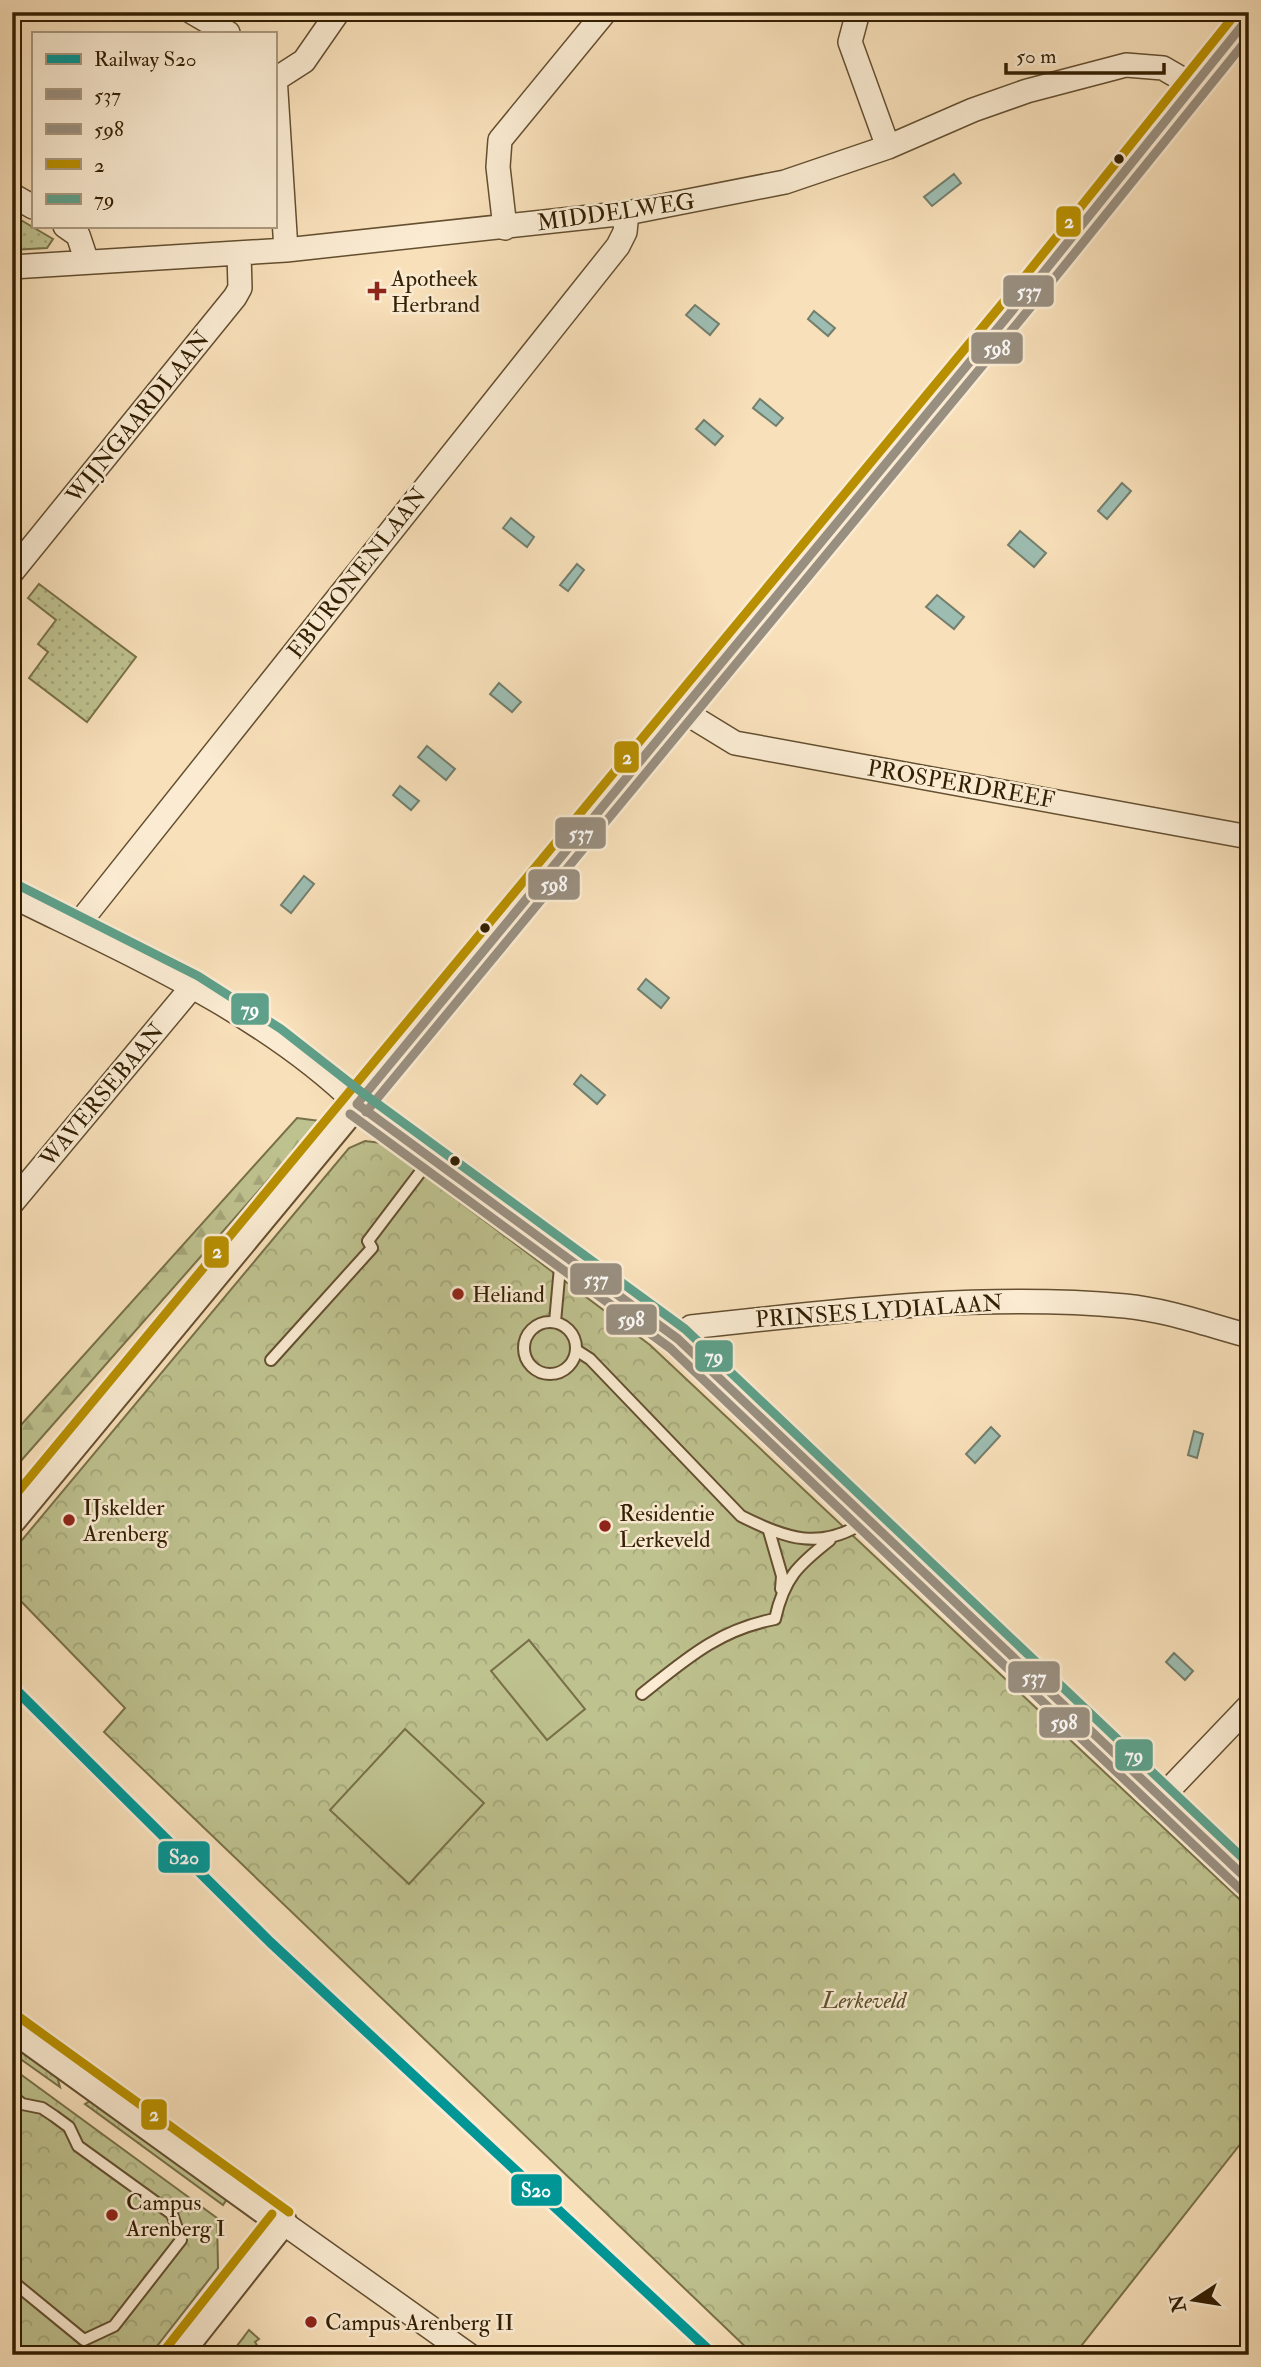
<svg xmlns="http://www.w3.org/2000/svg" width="1261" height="2367" viewBox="0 0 1261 2367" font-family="'IM FELL Double Pica',serif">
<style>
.grass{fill:url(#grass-tufts);stroke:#787048;stroke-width:2}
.forest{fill:url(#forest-firs);stroke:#787048;stroke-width:2}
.park{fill:url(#park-crowns);stroke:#787048;stroke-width:2}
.garden{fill:url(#garden-dots);stroke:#787048;stroke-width:2}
.pitch{fill:#bec28f;stroke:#787048;stroke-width:2}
.water{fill:#9dbdb2;stroke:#737e6c;stroke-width:2}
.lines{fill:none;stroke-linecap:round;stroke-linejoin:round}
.service-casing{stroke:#644f30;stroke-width:14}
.minor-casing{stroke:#644f30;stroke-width:26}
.tertiary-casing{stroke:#644f30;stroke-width:32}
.service{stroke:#faebd2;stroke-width:10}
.minor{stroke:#faebd2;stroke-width:23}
.tertiary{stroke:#faebd2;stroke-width:28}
.bus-1-casing{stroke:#faebd2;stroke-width:14}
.bus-2-casing{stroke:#faebd2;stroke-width:14}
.bus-3-casing{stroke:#faebd2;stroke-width:14}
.bus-4-casing{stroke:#faebd2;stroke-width:14}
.bus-1{stroke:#998f80;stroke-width:9}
.bus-2{stroke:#998f80;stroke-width:9}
.bus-3{stroke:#b88f01;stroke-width:9}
.bus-4{stroke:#5ea08a;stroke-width:9}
.rail-1-casing{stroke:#faebd2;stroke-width:16}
.rail-1{stroke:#009696;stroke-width:10}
.bus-dot{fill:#331f02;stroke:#faebd2;stroke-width:2.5}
.poi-dot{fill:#8f2418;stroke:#faebd2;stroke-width:2.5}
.labels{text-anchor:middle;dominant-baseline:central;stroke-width:5;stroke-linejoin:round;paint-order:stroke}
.street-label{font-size:23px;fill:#331f02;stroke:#faebd2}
.poi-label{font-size:23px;fill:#331f02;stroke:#faebd2;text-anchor:start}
.park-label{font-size:23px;font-style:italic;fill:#5d502c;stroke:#faebd2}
.line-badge{stroke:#faebd2;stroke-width:2.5}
.badge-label{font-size:19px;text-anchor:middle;font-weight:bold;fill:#fff}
</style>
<defs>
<pattern id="grass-tufts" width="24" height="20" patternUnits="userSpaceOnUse" patternTransform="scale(1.75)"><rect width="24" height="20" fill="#bec28f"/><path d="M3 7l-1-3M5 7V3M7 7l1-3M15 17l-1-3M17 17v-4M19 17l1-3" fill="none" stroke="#a4a67a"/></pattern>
<pattern id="forest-firs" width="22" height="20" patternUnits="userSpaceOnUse" patternTransform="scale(1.75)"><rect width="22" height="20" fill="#bec28f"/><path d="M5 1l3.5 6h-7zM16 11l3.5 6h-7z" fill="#a4a67a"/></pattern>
<pattern id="park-crowns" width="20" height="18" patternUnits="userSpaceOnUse" patternTransform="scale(1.75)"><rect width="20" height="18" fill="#bec28f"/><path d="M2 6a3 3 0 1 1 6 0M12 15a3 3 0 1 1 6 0" fill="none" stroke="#a4a67a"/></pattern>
<pattern id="garden-dots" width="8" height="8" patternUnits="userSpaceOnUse" patternTransform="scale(1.75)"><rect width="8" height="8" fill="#bec28f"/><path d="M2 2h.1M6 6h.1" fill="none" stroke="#a4a67a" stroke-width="1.8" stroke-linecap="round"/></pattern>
</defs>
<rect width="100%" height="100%" fill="#f8e0ba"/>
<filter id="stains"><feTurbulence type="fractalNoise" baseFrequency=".00286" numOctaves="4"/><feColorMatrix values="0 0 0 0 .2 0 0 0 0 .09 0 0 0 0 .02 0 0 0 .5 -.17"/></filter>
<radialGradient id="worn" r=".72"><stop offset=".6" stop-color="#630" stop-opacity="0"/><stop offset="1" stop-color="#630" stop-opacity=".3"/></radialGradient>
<path class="grass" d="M12,2043L57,2076L60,2087L12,2053Z
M90,2101L227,2199L223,2205L85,2104Z
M249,2330L259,2339L255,2342L263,2355H230Z"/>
<path class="forest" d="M297,1118L320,1121L12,1471V1436L21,1425Z"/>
<path class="park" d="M365,1141L381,1143L650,1345L1249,1908V2133L1074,2355H754L104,1732L125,1708L12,1592V1552L349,1148Z
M12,2068L217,2218L218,2268L150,2355H12Z"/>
<path class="garden" d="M14,216L53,239L47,248L12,250Z
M39,584L136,657L87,722L29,678L48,652L38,644L56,620L28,598Z"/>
<path class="pitch" d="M529,1640L585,1709L547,1740L491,1671Z
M405,1729L484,1803L409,1884L330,1810Z"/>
<path class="water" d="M954,174L961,183L932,206L924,197Z
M695,305L719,324L710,335L686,315Z
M814,311L835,328L828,336L808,319Z
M760,399L783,418L776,426L753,408Z
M704,420L723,436L715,445L696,429Z
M1122,483L1131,491L1107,519L1098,511Z
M511,518L534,537L527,547L503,528Z
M1020,531L1046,553L1034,567L1008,545Z
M577,564L584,570L568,591L560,585Z
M937,595L964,617L954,629L926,607Z
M499,683L521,702L512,712L490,694Z
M427,746L455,769L446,780L418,757Z
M400,786L419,801L411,810L393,795Z
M304,876L314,884L291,913L281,905Z
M646,979L669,998L661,1008L638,989Z
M581,1075L605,1095L597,1104L574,1084Z
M991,1427L1000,1436L975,1463L966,1454Z
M1194,1431L1203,1434L1197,1458L1188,1455Z
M1174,1653L1193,1671L1185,1680L1166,1662Z"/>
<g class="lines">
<g class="service-casing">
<path id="service" d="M524 1348a26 26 0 1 1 52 0a26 26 0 1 1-52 0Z
M555,1322L561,1256
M576,1350L590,1359L741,1516C787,1539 821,1551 866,1521
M271,1360L372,1248L368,1241L431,1158
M769,1531L782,1576L781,1589
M642,1694C686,1659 718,1630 775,1619C784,1578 798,1565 830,1540
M12,2096L22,2104L42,2108L54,2116L69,2127L78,2146L172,2214L181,2240L114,2326L84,2340L12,2281"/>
</g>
<g class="minor-casing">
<path id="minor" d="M192,12L228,33
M858,12L850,42L888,147
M275,76L286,250
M276,79L304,61L338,12
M12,195L33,207
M65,226L78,235L87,262
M505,228L498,167L500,140L605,12
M12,267L286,250L627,213L785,182L888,147L973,110L1027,91L1126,65L1163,68L1194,86
M12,572L235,297L240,288L239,253
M681,710L735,743L1249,837
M12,896C129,954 263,1012 357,1104
M76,927L618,246L625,232L627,213
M12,1203L192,987
M678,1339L691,1327C836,1311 980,1293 1125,1306C1167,1310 1208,1325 1249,1336
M1162,1797L1249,1706
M282,2222L469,2355"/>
</g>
<g class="tertiary-casing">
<path id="tertiary" d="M357,1104L678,1339L1249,1881
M12,1519L1035,283L1249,17
M12,2027L282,2222L177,2355"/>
</g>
<use href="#service" class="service"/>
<use href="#minor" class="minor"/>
<use href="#tertiary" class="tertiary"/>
<g class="bus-1-casing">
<path id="bus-1" d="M357,1104L1035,283L1249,17
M357,1104L678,1339L1249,1881"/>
</g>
<g class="bus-2-casing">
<path id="bus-2" d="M366,1112L1044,291L1249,37
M350,1114L670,1348L1241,1890"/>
</g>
<g class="bus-3-casing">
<path id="bus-3" d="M12,1499L1026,275L1237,12
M19,2017L289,2212
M167,2347L272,2214"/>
</g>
<g class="bus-4-casing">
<path id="bus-4" d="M18,885L198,976L281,1029L364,1094L685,1329L1249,1864"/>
</g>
<use href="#bus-1" class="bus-1"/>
<use href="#bus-2" class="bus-2"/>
<use href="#bus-3" class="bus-3"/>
<use href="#bus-4" class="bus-4"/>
<g class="rail-1-casing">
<path id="rail-1" d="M12,1686L270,1942L714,2355"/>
</g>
<use href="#rail-1" class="rail-1"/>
</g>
<g class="bus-dot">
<circle cx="1119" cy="159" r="6"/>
<circle cx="485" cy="928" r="6"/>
<circle cx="455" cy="1161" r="6"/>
</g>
<g class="poi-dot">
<path d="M373.5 280.5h7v7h7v7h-7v7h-7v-7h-7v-7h7z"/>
<circle cx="458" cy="1294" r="7"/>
<circle cx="69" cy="1520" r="7"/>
<circle cx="605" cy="1526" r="7"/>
<circle cx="112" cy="2215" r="7"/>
<circle cx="311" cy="2322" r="7"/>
</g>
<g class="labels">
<g class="street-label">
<text transform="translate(616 212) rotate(-8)">MIDDELWEG</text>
<text transform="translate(138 417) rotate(-51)">WIJNGAARDLAAN</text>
<text transform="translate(357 573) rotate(-52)">EBURONENLAAN</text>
<text transform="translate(961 784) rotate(10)">PROSPERDREEF</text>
<text transform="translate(102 1095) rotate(-50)">WAVERSEBAAN</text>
<text transform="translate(879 1311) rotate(-4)">PRINSES LYDIALAAN</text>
</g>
<g class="poi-label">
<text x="391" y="278">Apotheek<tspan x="391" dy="26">Herbrand</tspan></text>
<text x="472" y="1294">Heliand</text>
<text x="83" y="1507">IJskelder<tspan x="83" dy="26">Arenberg</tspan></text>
<text x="619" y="1513">Residentie<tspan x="619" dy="26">Lerkeveld</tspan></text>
<text x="126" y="2202">Campus<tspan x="126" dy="26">Arenberg I</tspan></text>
<text x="325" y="2322">Campus Arenberg II</text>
</g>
<g class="park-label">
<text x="864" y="2000">Lerkeveld</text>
</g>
</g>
<g class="line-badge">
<rect x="1055" y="205" width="27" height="33" rx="7" fill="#b88f01"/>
<rect x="1002" y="274" width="53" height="34" rx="7" fill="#998f80"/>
<rect x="970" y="331" width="54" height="34" rx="7" fill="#998f80"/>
<rect x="613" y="740" width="27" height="34" rx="7" fill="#b88f01"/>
<rect x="554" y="816" width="53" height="34" rx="7" fill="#998f80"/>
<rect x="527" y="868" width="54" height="33" rx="7" fill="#998f80"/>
<rect x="230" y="992" width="40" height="34" rx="7" fill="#5ea08a"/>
<rect x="203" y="1235" width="27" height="34" rx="7" fill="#b88f01"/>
<rect x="569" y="1262" width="54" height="34" rx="7" fill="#998f80"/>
<rect x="605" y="1303" width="53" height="33" rx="7" fill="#998f80"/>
<rect x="694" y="1339" width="40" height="34" rx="7" fill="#5ea08a"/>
<rect x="1007" y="1660" width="54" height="34" rx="7" fill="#998f80"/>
<rect x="1038" y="1706" width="53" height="33" rx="7" fill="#998f80"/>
<rect x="1114" y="1738" width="40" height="34" rx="7" fill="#5ea08a"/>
<rect x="157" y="1840" width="54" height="34" rx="7" fill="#009696"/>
<rect x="140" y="2098" width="28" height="33" rx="7" fill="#b88f01"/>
<rect x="510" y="2173" width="53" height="34" rx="7" fill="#009696"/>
</g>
<g class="badge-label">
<text x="1069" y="228">2</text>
<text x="1029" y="298">537</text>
<text x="997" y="355">598</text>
<text x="627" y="764">2</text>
<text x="581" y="840">537</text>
<text x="554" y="891">598</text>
<text x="250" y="1016">79</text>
<text x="217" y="1258">2</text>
<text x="596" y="1286">537</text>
<text x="631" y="1326">598</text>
<text x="714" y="1363">79</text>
<text x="1034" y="1684">537</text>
<text x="1064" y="1729">598</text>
<text x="1134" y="1762">79</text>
<text x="184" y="1864">S20</text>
<text x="154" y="2121">2</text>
<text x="536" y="2197">S20</text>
</g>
<rect width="1261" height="2367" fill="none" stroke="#f8e0ba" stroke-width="42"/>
<rect x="14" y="14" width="1233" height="2339" fill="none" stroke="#331f02" stroke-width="3.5"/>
<rect x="21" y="21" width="1219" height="2325" fill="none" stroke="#331f02" stroke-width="2"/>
<rect x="32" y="32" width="245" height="196" fill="#faebd2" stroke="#aa997f" stroke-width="2"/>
<rect x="46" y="54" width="35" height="10" fill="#009696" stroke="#aa997f" stroke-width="2"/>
<text x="94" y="66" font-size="21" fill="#331f02">Railway S20</text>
<rect x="46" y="89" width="35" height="10" fill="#998f80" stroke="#aa997f" stroke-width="2"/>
<text x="94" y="102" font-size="21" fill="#331f02">537</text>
<rect x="46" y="124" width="35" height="10" fill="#998f80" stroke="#aa997f" stroke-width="2"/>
<text x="94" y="136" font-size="21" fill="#331f02">598</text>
<rect x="46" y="159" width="35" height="10" fill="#b88f01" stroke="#aa997f" stroke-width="2"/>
<text x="94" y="172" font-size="21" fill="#331f02">2</text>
<rect x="46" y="194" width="35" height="10" fill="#5ea08a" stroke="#aa997f" stroke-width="2"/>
<text x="94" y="206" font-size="21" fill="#331f02">79</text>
<g transform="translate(1194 2300) rotate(258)" stroke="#faebd2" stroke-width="5" paint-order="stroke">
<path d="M0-5L12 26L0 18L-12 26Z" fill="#331f02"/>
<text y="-10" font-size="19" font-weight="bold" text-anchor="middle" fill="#331f02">N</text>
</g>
<path d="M1006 63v10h158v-10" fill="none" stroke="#331f02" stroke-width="3.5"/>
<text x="1016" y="63" font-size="21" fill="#331f02" stroke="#faebd2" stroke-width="5" paint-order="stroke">50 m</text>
<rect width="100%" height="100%" filter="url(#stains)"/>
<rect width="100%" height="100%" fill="url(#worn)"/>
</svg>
